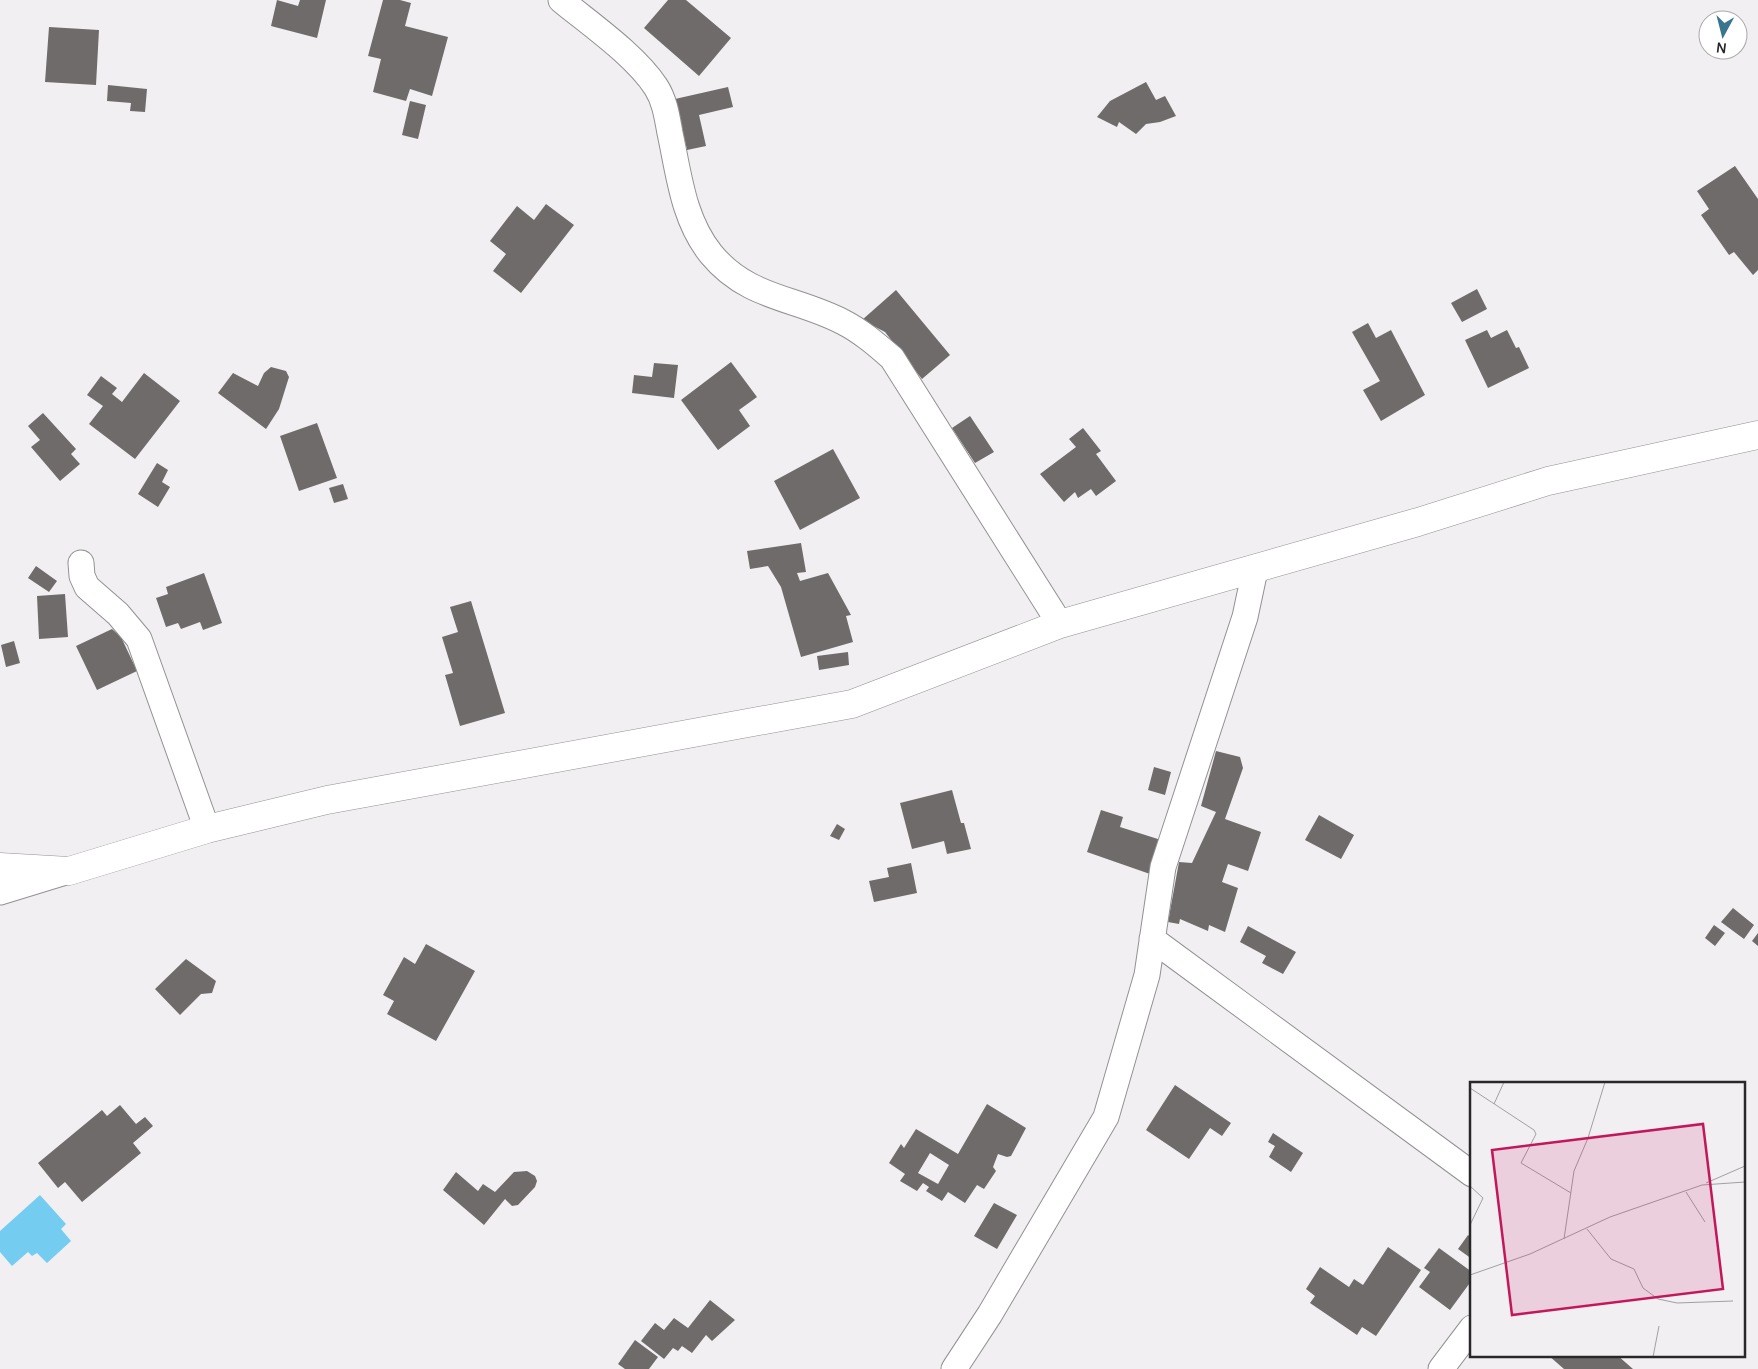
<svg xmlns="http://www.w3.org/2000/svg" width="1758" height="1369" viewBox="0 0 1758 1369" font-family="Manrope,sans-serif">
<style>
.water{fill:#74cdf0}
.building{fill:#6f6b6b;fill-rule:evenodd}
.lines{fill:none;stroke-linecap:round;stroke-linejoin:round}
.street-casing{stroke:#939193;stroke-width:27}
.secondary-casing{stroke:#939193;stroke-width:29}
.street{stroke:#fff;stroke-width:25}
.secondary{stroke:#fff;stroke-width:28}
.inset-road{fill:none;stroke:#a29fa2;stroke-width:1}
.view{fill:#c2185b;fill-opacity:0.15;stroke:#c2185b;stroke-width:2.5}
.inset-edge{fill:none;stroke:#292829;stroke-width:2.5}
</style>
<rect width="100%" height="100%" fill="#f2eff2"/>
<path class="water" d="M40,1195L66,1224L61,1229L71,1241L47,1263L37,1253L32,1256L28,1252L12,1266L0,1252V1231Z"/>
<path class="building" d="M277,0L298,6L300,0H326L317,38L271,26Z
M383,0H400L411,3L405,26L448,37L432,96L410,89L406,101L373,92L381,59L368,56Z
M668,0H686L731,38L699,76L644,28Z
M49,27L99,30L96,85L45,82Z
M1146,82L1156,100L1165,96L1176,116L1160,122L1146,124L1136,134L1119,122L1117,127L1097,117L1110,101Z
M108,85L147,89L145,112L130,111L131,103L107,101Z
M728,87L733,107L699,115L706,146L687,150L675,99Z
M410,101L426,105L418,139L402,135Z
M1735,166L1758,199V270L1753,275L1734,252L1729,255L1701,215L1709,209L1697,191Z
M546,204L574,225L521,293L493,271L506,254L490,241L517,206L534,220Z
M1477,289L1487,309L1462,322L1451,303Z
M896,290L950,355L922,379L885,332L862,320Z
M1368,323L1376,338L1391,330L1425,395L1381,421L1363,390L1380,381L1352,332Z
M1487,330L1491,338L1507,330L1516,348L1519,347L1529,368L1488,388L1465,340Z
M731,362L757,397L739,410L750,426L718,450L681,400Z
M654,363L678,365L674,398L632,393L634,375L652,377Z
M271,367L286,371L289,377L279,409L266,429L218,393L233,373L258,386L264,373Z
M144,373L180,401L135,459L89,424L103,406L87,395L101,376L117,388L112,394L122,402Z
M43,413L76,449L71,454L80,464L60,481L31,447L40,440L28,426Z
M970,416L994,452L975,463L952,428Z
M317,423L337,478L299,491L280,436Z
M1083,428L1101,451L1096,454L1116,481L1096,496L1091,489L1078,498L1075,492L1064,502L1040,474L1076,447L1069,439Z
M833,449L860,498L800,530L774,481Z
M157,463L168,470L162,482L170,487L158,507L138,494Z
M343,484L348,499L334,503L329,488Z
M801,543L806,572L797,573L800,581L828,573L851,615L846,616L853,642L801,657L781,587L768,566L750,569L747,551Z
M36,566L57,581L49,592L28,578Z
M204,573L222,623L203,630L200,622L181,629L178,623L166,627L156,598L168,594L166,587Z
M65,594L68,637L39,639L37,596Z
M471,601L505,713L460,726L445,675L453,673L442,637L458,632L450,607Z
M112,629L121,637L137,671L97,690L76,646Z
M14,641L20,663L6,667L1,645Z
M848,652L849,665L819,670L817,656Z
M1216,751L1240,757L1243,768L1225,819L1261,832L1248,871L1228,864L1222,882L1238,888L1225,932L1209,925L1208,931L1180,919L1179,924L1168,922L1179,862L1192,863L1216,812L1201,806Z
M1154,767L1171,772L1165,795L1148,790Z
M952,790L961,823H964L971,849L947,854L944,841L912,849L900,803Z
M1101,810L1123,817L1120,827L1161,840L1150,874L1087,852Z
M1319,815L1354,835L1341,859L1305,840Z
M837,824L845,829L839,840L830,836Z
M911,863L917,893L874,902L869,881L889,877L887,868Z
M1733,908L1754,925L1744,939L1721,922Z
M1714,925L1725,933L1715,946L1705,938Z
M1248,926L1296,952L1283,974L1262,963L1266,956L1240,942Z
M1758,933V946L1752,941Z
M426,944L475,971L436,1041L387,1014L394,1001L383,995L404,957L415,964Z
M186,959L216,981L212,993L201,994L180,1015L155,989Z
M1175,1085L1231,1123L1222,1136L1210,1128L1189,1159L1146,1130Z
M987,1104L1026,1128L1011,1156L1007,1157L998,1154L993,1167L996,1171L984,1189L977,1185L965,1203L948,1192L942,1201L926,1191L929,1187L923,1183L917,1191L900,1181L905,1174L889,1163L901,1144L904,1148L916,1129L958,1154ZM930,1153L949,1165L938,1184L918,1173Z
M120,1105L136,1124L145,1117L153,1126L133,1143L141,1153L82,1202L65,1182L58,1188L38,1163L102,1110L107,1116Z
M1273,1133L1303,1153L1291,1172L1269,1157L1275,1146L1268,1142Z
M527,1171L535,1176L537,1181L535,1187L518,1205L512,1206L505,1199L484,1225L443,1190L456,1172L478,1191L483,1184L495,1192L514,1172Z
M994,1203L1017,1215L997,1249L974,1236Z
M1468,1235L1472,1238V1259L1458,1249Z
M1388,1247L1421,1270L1376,1336L1362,1327L1357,1335L1310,1303L1315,1296L1306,1289L1320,1267L1349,1287L1354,1279L1363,1285Z
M1439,1248L1472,1272V1280L1450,1310L1419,1287L1430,1272L1424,1268Z
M710,1300L735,1320L712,1341L706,1335L692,1353L682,1346L678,1351L673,1348L664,1359L641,1341L655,1323L664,1330L674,1318L688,1328Z
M635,1340L658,1357L649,1369H625L618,1364Z
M1548,1355H1617L1633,1369H1564Z"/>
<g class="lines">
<g class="street-casing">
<path id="street" d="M561,0C590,24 635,55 656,87C665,101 667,117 670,133C679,175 683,219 711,254C748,299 795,297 843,322C861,331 877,345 892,358L1060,624
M81,563L82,576L87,587L118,614L139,639L207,829
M0,892L62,873
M1152,939L1472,1174
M954,1369L990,1314L1106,1117L1147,975L1163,867L1245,617L1255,570
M1441,1369L1472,1328"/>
</g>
<g class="secondary-casing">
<path id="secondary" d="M0,867L69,871L207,829L327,800L852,704L1060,624L1418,522L1548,481L1758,435"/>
</g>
<use href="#street" class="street"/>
<use href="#secondary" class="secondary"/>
</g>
<g transform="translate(1470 1082)">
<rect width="275" height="275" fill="#f2eff2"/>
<path class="inset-road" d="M0,6L64,48L66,52L51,81L101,111M24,22L34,0M236,101L275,84M0,104L13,116L0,143M216,110L235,140M117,147L141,177L164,187L173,206L188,217L207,221L263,219M94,157L104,89L118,56L135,0M0,193L60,172L140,135L232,103L275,100M183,275L189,244"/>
<path class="view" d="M233,42L253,207L42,233L22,68Z"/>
<rect width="275" height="275" class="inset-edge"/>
</g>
<g transform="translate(1723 35) rotate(187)"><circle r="24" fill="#ffffff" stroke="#a9a9a9"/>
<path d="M0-4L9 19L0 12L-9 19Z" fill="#39758c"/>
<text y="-8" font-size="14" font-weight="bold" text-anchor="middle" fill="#292829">N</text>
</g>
</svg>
